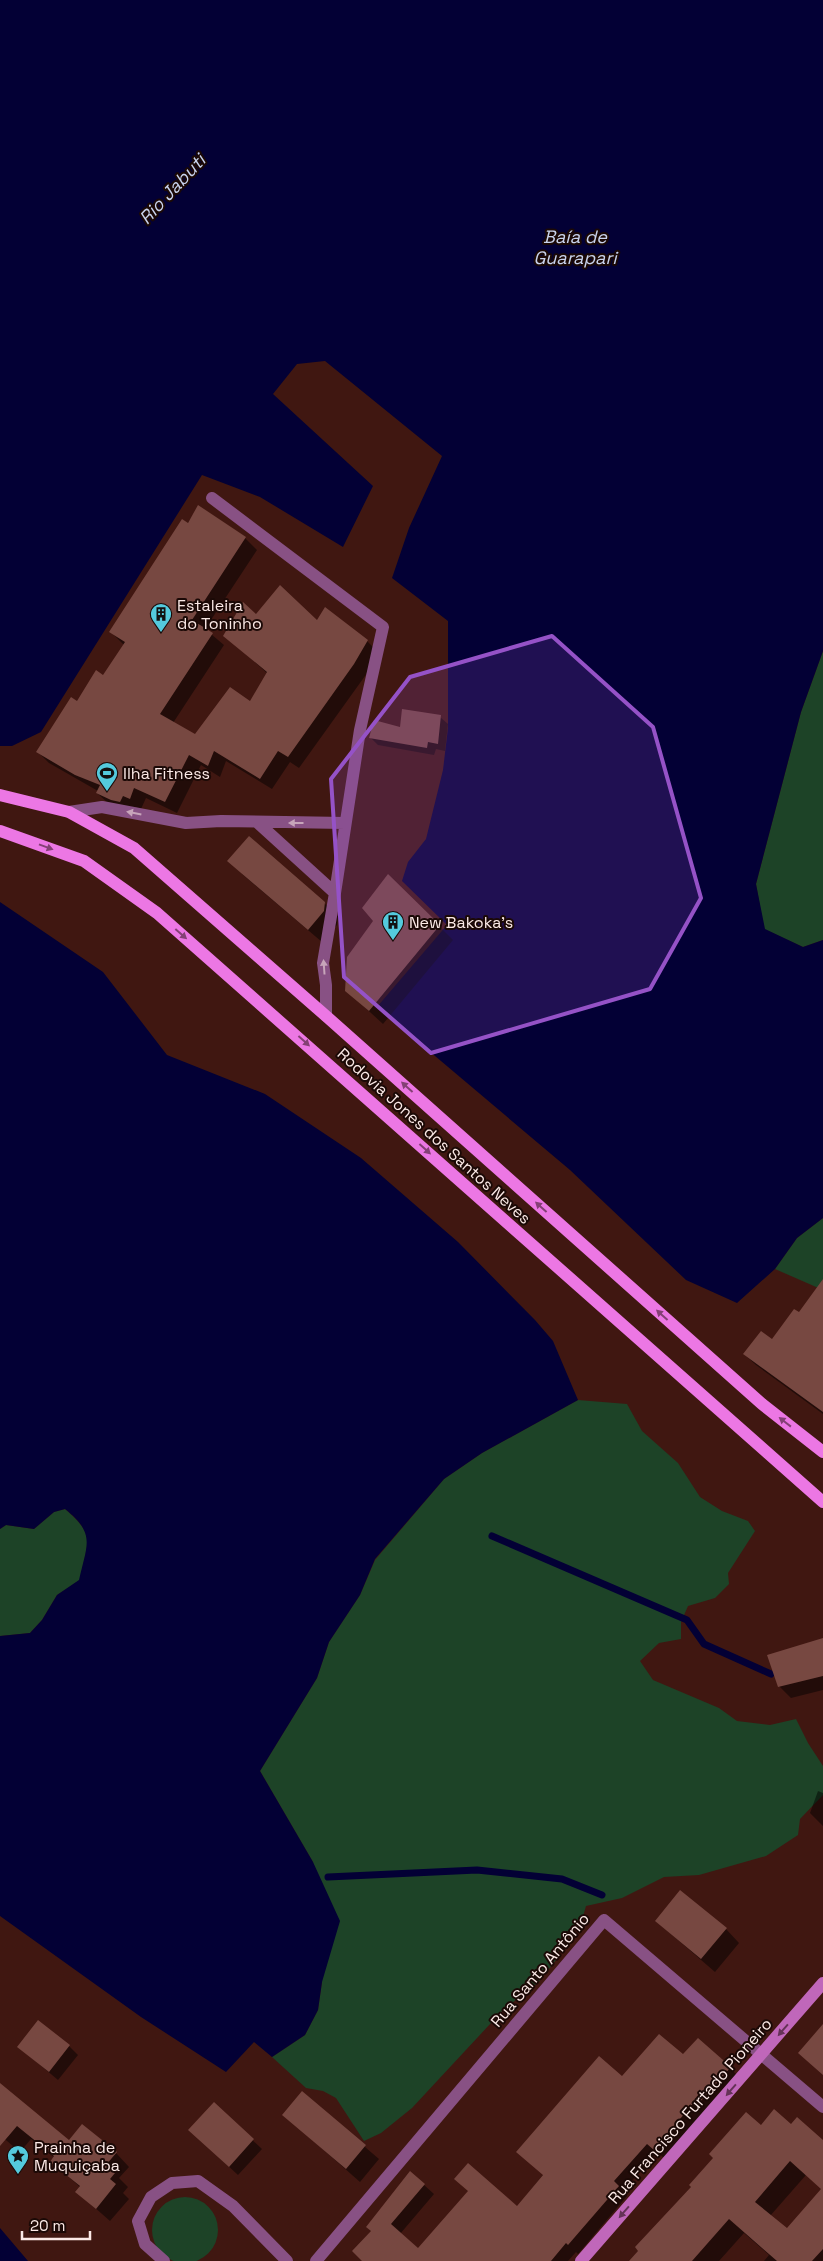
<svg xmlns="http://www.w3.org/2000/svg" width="823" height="2261" viewBox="0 0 823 2261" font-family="'Space Grotesk',sans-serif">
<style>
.green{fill:#1d4327}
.water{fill:#030035}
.shadow{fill:#0007;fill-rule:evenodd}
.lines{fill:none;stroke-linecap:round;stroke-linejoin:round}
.stream{stroke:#030035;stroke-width:7}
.building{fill:#774841;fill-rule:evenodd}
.street{stroke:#885184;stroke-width:12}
.secondary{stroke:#c067ba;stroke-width:12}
.primary{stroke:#ec77e4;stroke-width:12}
.oneway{fill:#c7a5ba}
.oneway2{fill:#844075}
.oneway3{fill:#653357}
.marked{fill:#9552c7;fill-opacity:0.2;stroke:#9552c7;stroke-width:4;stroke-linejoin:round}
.labels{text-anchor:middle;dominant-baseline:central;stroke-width:4;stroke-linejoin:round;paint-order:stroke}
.poi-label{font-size:16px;fill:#fbe9e6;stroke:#1b0906;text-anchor:start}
.street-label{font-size:16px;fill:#fbe9e6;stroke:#1b0906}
.water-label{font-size:18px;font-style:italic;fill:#c9d3ee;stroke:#1b0906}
</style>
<rect width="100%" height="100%" fill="#401711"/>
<path class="green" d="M823,651V940L803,947L764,929L756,884L801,712Z
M823,1218V1290L775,1269L797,1238Z
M578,1400L627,1404L642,1431L678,1463L700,1497L722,1511L748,1521L755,1531L728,1573L729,1584L715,1598L688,1606L681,1622V1639L659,1643L640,1661L653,1680L719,1708L737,1721L770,1725L796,1719L808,1743L823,1766V1795L800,1819L798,1835L766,1856L699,1875L664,1877L622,1898L586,1906L582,1920L561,1943L556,1960L538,1983L504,2009L412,2108L381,2133L364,2141L336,2098L323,2091L306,2088L272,2057L305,2035L318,2010L322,1982L313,1862L260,1771L317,1678L329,1642L360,1595L375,1560L444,1479L482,1453Z
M65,1509C97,1536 87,1542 80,1580L57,1595L42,1620L30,1633L0,1636V1529L6,1525L34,1529L54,1512Z
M152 2230a33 33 0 1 1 66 0a33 33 0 1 1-66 0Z"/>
<path class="water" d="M0,0H823V651L801,712L756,884L765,929L803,947L823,940V1218L797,1238L775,1269L737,1303L686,1280L570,1170L377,1007L447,925L402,881L408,862L426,839L443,770L448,728V621L392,578L409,528L442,456L325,361L297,364L273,394L373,486L343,547L260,497L202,475L41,732L12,746H0Z
M0,902L103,972L167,1055L265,1094L361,1158L458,1242L535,1320L553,1341L578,1400L482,1453L444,1479L375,1559L360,1595L329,1642L317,1678L260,1771L313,1862L340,1921L322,1982L318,2010L305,2035L272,2057L254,2042L226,2072L141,2017L0,1916V1636L30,1633L42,1620L57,1595L79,1580C87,1544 96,1534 65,1509L54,1512L34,1529L6,1525L0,1529Z
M0,2228L28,2261H0Z"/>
<path class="shadow" d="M199,507L245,538L257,550L205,629L224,645L173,723L196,736L251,703L268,674L225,635L256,616L318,622L367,641L379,653L365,676L299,768L290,762L272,789L226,761L220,777L201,765L177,813L146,798L141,809L135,807L131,813L109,804L97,793L98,791L49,763L38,752L78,703L103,677L124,645L111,632Z
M440,717L448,724L445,751L436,749L434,755L378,745L371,738Z
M242,874L324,903L338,916L337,925L322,942Z
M389,876L453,940L383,1024L346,990L374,921Z
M823,1288V1414L756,1365L744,1354L772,1341Z
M823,1641V1690L791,1698L779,1686Z
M818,1791L823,1793V1826L810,1813Z
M656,1921L726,1929L739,1943L715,1972Z
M69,2046L78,2055L58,2080L19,2047Z
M683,2056L730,2068L739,2077L664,2158L657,2152L623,2191L627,2196L578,2254L576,2252L568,2261H364L354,2251L424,2185L434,2194L400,2234L418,2250L517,2207L622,2077Z
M0,2085L69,2142L116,2153L129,2167L119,2178L128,2187L123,2193L129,2199L110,2221L77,2192L80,2187L52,2162L55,2158L31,2139L20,2152L0,2135Z
M302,2093L379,2159L360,2182L284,2115Z
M214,2104L262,2149L238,2175L199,2139Z
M791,2125L823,2143V2261H764L769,2255L744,2233L719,2261H631L761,2127ZM806,2175L822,2189L787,2230L770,2216Z"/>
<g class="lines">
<path class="stream" d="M492,1536L687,1620L704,1644L771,1674
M328,1877L477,1870L562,1879L602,1895"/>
</g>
<path class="building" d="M198,505L246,537L192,620L213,633L160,714L195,734L230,687L250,701L267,672L223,636L243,602L256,614L280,585L317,620L325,607L368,640L354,664L288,757L278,751L260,779L214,751L208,766L189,755L165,802L134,788L130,799L123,796L120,802L111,800L96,793L100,785L75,775L36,752L71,697L77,701L96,670L103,675L125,642L109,632L182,519L188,523Z
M402,709L441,715L438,744L428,742L427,748L369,738L374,720L400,727Z
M249,836L325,902L324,911L308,930L227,861Z
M388,874L440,925L369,1011L345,991L347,957L373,921L362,908Z
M823,1279V1412L743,1354L761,1331L772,1339L794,1309L799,1312Z
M823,1638V1676L778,1687L767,1655Z
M680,1890L727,1928L701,1959L655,1921Z
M38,2020L70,2045L49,2072L17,2047Z
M823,2024V2075L798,2053Z
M659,2034L683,2054L698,2038L731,2067L699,2103L696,2100L654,2150L647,2144L614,2181L619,2186L568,2245L566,2243L551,2261H362L352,2251L371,2231L366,2227L410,2171L425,2184L391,2224L418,2248L468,2191L454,2179L468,2163L517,2206L543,2175L516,2152L599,2056L622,2076Z
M0,2083L69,2140L82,2124L117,2152L106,2165L115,2173L110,2179L116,2184L96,2209L75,2192L80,2186L50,2162L54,2156L17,2126L0,2146Z
M302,2091L366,2145L346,2169L282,2115Z
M214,2102L254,2139L229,2167L188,2130Z
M774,2109L791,2124L797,2117L823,2140V2249L812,2261H777L729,2219L692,2261H629L638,2251L635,2247L691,2187L689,2185L713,2158L709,2154L746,2112L761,2125ZM790,2161L821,2189L787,2228L755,2202Z"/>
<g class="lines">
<path class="street" d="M212,498L383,627L360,730L335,893
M69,812L102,807L186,823L221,821L345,823
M258,823L335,893L323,963L326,985V1016
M164,2261L145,2244L138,2221L151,2197L172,2183L198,2181L233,2206L287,2261
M316,2261L604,1920L823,2107"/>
<path class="secondary" d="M581,2261L823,1983"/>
<path class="primary" d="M0,795L69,812L134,848L326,1016L762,1404L823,1452
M0,831L84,861L157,913L823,1502"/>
</g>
<defs><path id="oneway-solid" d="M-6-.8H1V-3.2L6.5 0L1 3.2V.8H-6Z" transform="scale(1.25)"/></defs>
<g class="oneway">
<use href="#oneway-solid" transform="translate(134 813) rotate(-169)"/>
<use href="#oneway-solid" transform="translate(296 823) rotate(-180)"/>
<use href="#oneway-solid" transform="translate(324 967) rotate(-94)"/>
</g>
<g class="oneway2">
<use href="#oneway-solid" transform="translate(46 847) rotate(20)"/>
<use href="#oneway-solid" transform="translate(181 934) rotate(41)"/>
<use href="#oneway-solid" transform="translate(304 1041) rotate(42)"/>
<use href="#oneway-solid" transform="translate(407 1087) rotate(-138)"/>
<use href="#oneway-solid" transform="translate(425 1149) rotate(42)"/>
<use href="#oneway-solid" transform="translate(541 1207) rotate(-138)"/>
<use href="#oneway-solid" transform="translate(662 1315) rotate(-138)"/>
<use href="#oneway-solid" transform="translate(785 1422) rotate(-142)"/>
</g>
<g class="oneway3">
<use href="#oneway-solid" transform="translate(783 2030) rotate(131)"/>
<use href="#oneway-solid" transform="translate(731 2090) rotate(131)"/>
<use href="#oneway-solid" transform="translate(624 2212) rotate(131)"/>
</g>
<path class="marked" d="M552,636L653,727L701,898L650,989L431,1053L344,977L331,779L410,677Z"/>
<defs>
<g id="building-pin" transform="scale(1.125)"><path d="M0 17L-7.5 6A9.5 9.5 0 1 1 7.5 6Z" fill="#54cadd" stroke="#1b0906"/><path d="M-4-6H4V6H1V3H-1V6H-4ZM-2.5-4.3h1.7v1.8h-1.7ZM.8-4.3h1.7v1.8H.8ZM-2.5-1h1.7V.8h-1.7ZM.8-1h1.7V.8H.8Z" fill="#111"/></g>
<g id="stadium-pin" transform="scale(1.125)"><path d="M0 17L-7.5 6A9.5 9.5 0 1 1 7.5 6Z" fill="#54cadd" stroke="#1b0906"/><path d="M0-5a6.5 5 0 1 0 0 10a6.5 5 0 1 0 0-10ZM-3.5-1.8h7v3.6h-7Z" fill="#111"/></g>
<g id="sight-pin" transform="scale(1.125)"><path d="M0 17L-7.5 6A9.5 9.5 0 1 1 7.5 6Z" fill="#54cadd" stroke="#1b0906"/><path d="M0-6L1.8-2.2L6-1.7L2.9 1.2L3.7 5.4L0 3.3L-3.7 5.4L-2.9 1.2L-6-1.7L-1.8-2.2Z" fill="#111"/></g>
</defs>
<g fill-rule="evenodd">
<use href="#building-pin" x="161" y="614"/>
<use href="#stadium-pin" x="107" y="773"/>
<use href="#building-pin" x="393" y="922"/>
<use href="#sight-pin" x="18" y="2156"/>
</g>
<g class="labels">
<g class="poi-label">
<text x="177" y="605">Estaleira<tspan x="177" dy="18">do Toninho</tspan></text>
<text x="123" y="773">Ilha Fitness</text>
<text x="409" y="922">New Bakoka's</text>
<text x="34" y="2147">Prainha de<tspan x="34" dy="18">Muquiçaba</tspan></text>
</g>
<g class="street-label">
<text transform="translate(434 1136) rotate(42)">Rodovia Jones dos Santos Neves</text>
<text transform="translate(540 1970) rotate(-50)">Rua Santo Antônio</text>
<text transform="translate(690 2111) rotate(-49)">Rua Francisco Furtado Pioneiro</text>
</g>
<g class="water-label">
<text transform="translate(172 189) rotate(-47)">Rio Jabuti</text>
<text x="575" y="236">Baía de<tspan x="575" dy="21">Guarapari</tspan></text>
</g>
</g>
<path d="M22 2231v8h68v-8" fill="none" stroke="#fbe9e6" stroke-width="2.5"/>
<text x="30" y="2231" font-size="15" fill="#fbe9e6" stroke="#1b0906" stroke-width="4" paint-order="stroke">20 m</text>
</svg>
